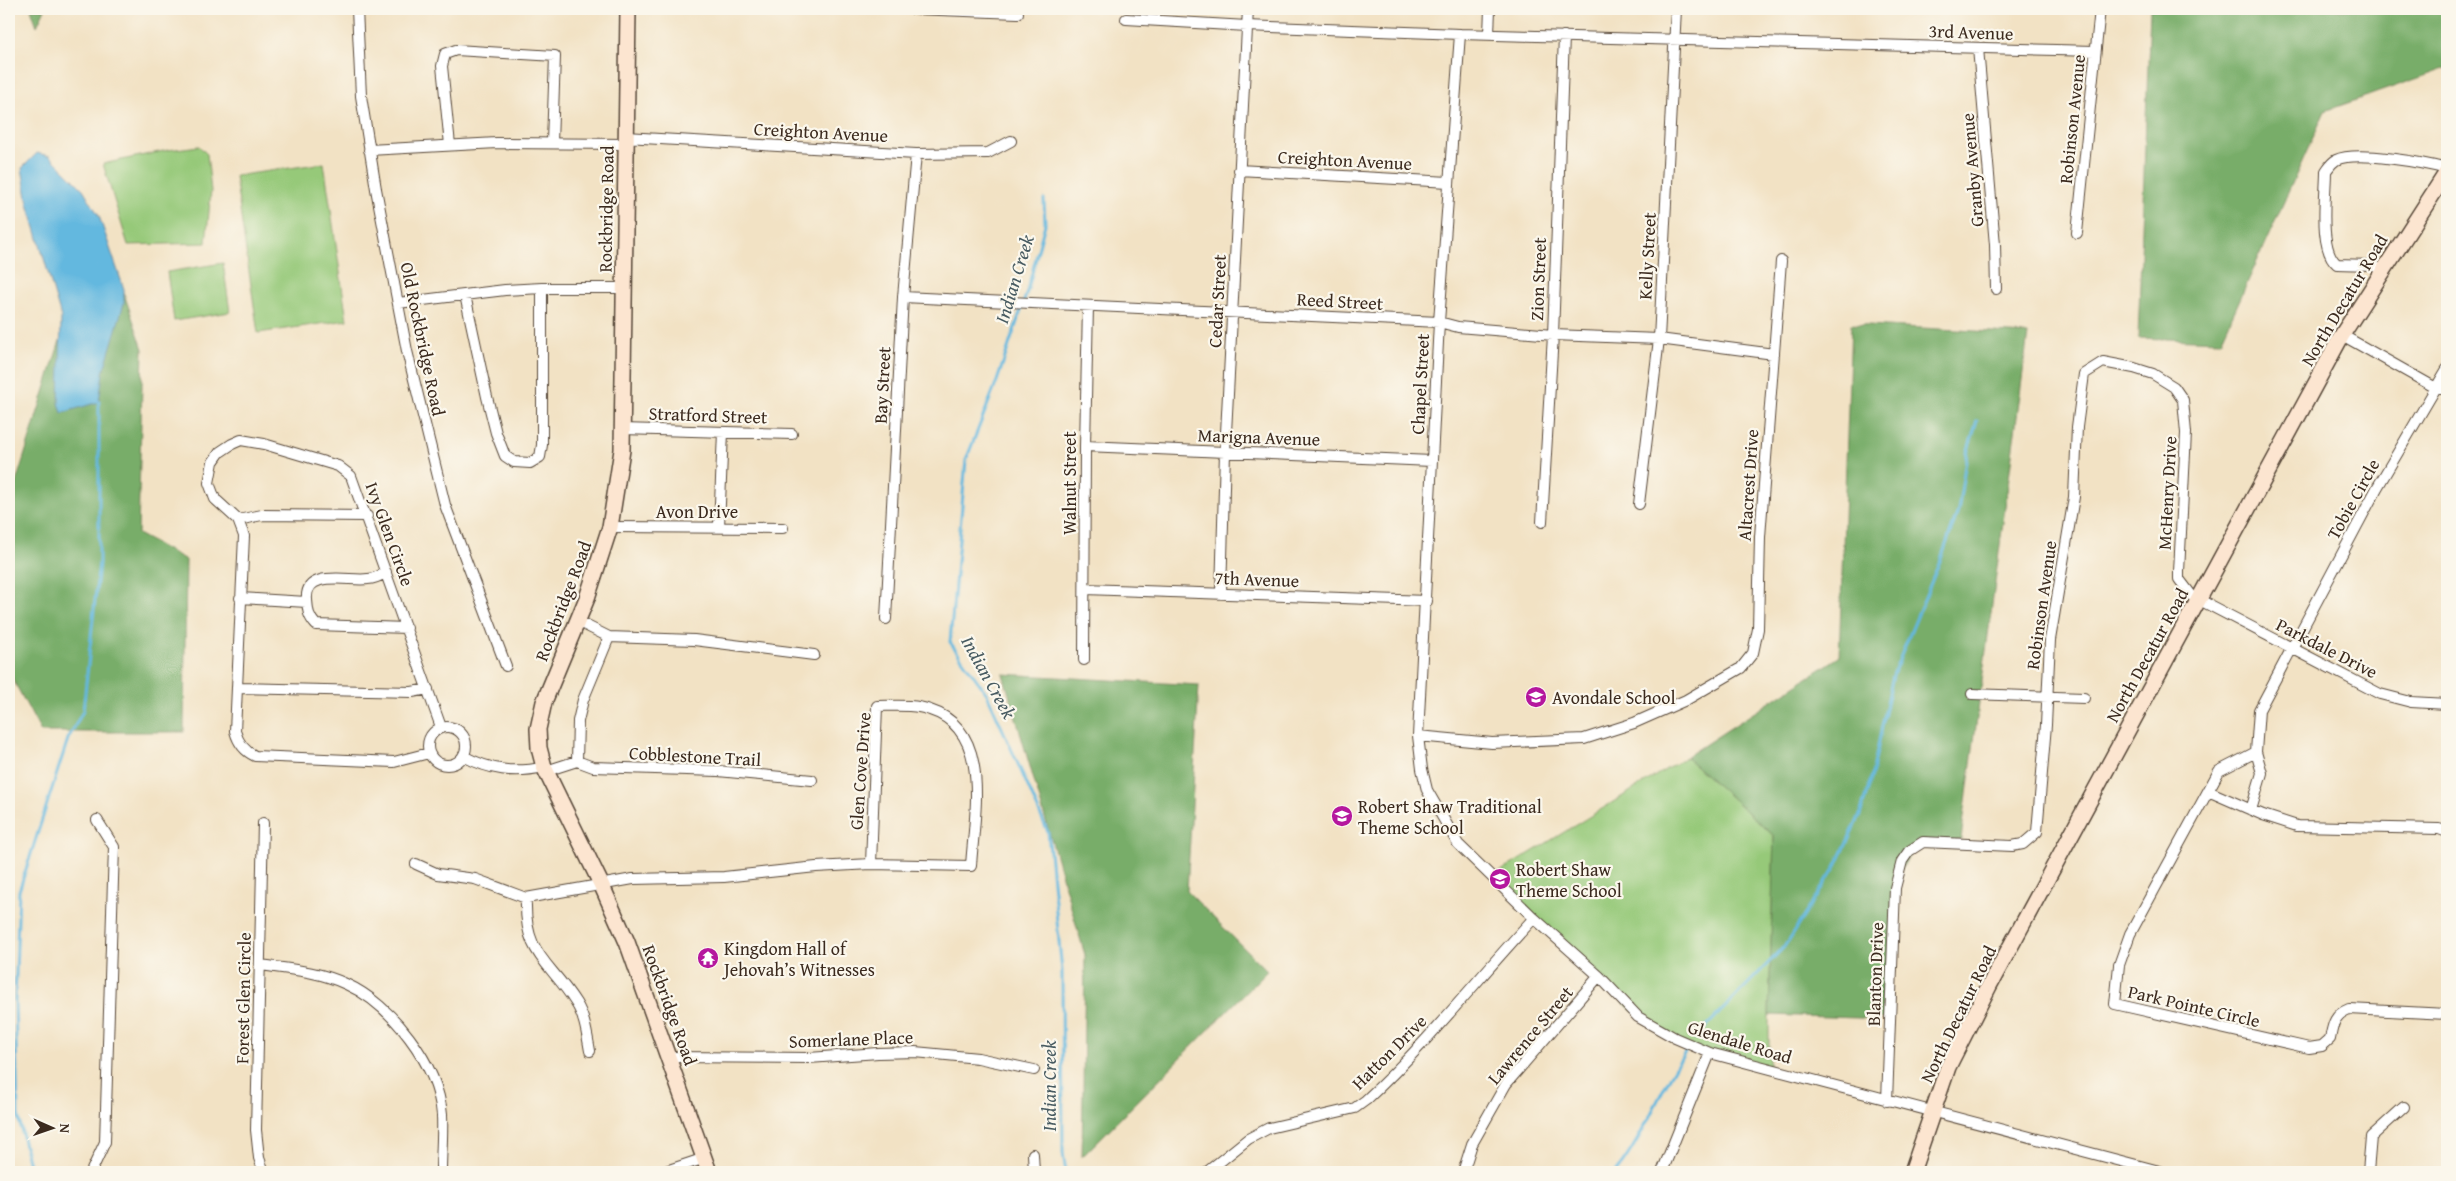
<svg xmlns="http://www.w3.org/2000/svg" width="2456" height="1181" viewBox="0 0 2456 1181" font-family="'Gentium Book Plus',serif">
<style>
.green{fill:#96c979;stroke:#687a4c}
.forest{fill:#78ad69;stroke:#5a6c44}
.water{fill:#63b8df;stroke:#4f717e}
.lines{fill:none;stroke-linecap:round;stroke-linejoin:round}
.stream{stroke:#63b8df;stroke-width:3}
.street-casing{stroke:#564637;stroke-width:12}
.secondary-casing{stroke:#564637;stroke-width:18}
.street{stroke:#fff;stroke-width:10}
.secondary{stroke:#fce5d0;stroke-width:15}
.labels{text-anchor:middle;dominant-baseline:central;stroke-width:4.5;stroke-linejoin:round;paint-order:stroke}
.street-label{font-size:18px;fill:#3b2a1e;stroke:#fbf7ec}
.poi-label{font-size:18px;fill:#3b2a1e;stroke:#fbf7ec;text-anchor:start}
.water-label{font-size:19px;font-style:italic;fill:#495c62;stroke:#fbf7ec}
</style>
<rect width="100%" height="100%" fill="#fbf7ec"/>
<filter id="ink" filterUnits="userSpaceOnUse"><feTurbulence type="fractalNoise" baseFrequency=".02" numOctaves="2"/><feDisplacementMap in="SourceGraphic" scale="10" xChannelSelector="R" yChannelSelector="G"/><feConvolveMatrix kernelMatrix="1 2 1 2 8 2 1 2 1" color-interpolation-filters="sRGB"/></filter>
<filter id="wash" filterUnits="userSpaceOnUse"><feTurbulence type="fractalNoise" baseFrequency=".0096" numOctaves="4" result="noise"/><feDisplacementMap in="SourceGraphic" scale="20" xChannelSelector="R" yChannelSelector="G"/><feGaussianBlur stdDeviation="1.12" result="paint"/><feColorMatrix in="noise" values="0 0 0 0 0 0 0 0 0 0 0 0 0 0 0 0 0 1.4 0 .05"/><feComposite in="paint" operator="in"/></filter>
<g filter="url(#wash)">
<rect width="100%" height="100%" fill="#f2e2c4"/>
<path class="green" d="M199,146L207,154L211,191L206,243L128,245L103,164L168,150Z
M324,163L347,320L258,333L235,176Z
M223,263L230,312L174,321L167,272Z
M1686,757L1774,836L1769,1015V1072L1689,1047L1631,1010L1493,876Z"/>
<path class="forest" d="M31,9H45L37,26Z
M2150,9H2447V68L2325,111L2221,341L2138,338Z
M98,218L143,349L138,534L186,560L184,732H41L9,672V505Z
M1851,324L2028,334L1961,839L1915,847L1896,878L1887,1019L1769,1015L1774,836L1686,757L1839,657Z
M1003,674L1199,685L1187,891L1267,971L1082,1157L1085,955Z"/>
<path class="water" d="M37,153L50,156L83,189L99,216L124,289V303L103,373L99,402L62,413L59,403L61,317L28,204L22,168Z"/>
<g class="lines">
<path class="stream" d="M1044,199L1045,224L1027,292L997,381L966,460L950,642L987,694L1048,832L1062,971L1063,1153L1066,1172
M1695,1038L1784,947L1836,866L1860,815L1871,779L1893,675L1942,556L1958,511L1967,453L1977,421
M39,1172L29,1166L18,1114L15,1001L19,891L68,739L83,711L99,563V402
M1616,1172C1645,1136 1659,1089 1686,1051"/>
</g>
</g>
<g filter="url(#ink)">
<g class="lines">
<g class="street-casing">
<path id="street" d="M357,9L361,96L376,189L407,351L445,505L506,666
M913,9L1018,13
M1126,19L1247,26L1460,34L2095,51
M1460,34L1439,322L1418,736L1422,769L1427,790L1458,844L1534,918L1599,976L1638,1017L1675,1038L1710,1053L2163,1172
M1489,34L1490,9
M1978,48L1995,245L1996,289
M626,137L916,154L988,153L1011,141
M450,145L442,66L445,54L456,50L555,56L552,143
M369,150L497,143L626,144
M1239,170L1449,182
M2077,233L2100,9
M2383,270L2371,265L2337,264C2318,249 2326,194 2326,171C2329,167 2331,163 2336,160C2357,150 2424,163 2447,169
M465,295L487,397L496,433L505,456L514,462L530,463L540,457L542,445V288
M903,297L1439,322L1458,327L1553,335L1659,339L1774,354
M398,303L505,290L542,288H624
M2342,335L2436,388H2447
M2447,369L2377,488L2259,710L2256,752L2219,771L2130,934L2119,965L2115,1004L2309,1048L2322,1046L2330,1039C2333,1024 2334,1015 2349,1009L2447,1014
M622,429L792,434
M1085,446L1432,461
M1639,504L1659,339L1676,9
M238,520L262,515L367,516
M1542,522L1553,335L1564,36
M610,527L783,528
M719,527L723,432
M386,572C380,576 375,579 368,579C350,582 304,568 307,600C308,611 308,616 316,625L407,628
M1085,589L1427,601
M1221,594L1225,452L1248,9
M240,598L307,602
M886,619L903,297L916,154
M577,621L609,637L694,640L814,655
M1084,660L1085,446L1088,306
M238,688L412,692L428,689
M1972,694L2084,698
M877,706C894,706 914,704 930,710C993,730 974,815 971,866L871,864Z
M428 746a19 19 0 1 1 38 0a19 19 0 1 1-38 0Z
M1418,736L1492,743L1584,739L1634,723L1686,700L1741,668L1753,653L1758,629L1760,537L1781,261
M429,753L394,762L255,756C244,751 238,742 235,731L244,536L238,520L215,499L209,483L213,462L220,452L232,444L241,440L264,444L338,466L351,476L441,727
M463,756C490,770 514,774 544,767
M577,761L578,721L583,700L609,637
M546,771L577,761L593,767L718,771L812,780
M2208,791L2263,815L2297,826L2439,829L2447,832
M2251,810L2262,773L2256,752
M263,823L256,1130L259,1158L264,1172
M416,864L438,874L475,879L526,898L633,879L724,877L816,867L871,864
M526,898C524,956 549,960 576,1003C585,1017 587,1035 590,1051
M260,965C288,969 319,971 346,984C391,1004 438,1064 442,1115C443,1134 441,1153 441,1172
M668,1057L809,1058L878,1053L915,1052L978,1058L1034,1070
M1887,1101L1895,888L1902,861L1909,851L1923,842L2012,846L2023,844L2037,832L2046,725L2050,640L2074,497L2077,427L2084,374L2103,362L2134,368L2153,374L2174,387L2183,400L2186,433L2179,572V579L2192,596L2380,694L2411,702L2447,704
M1033,1154L1034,1172
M91,1172L105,1142L114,847L97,820
M663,1172L705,1158
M1207,1172L1248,1139L1269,1128L1355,1108L1366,1100C1427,1044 1477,979 1534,918
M1463,1172L1472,1144L1506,1084L1599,976
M1662,1172L1710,1053
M2368,1172L2371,1137L2404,1107"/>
</g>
<g class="secondary-casing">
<path id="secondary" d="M628,9L622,450L610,527L587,598L544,702L538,729L539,748L544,767L602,886L627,942L709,1172
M1912,1172L1948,1067L1989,986L2342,335L2447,172"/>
</g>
<use href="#street" class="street"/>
<use href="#secondary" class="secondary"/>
</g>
</g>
<defs>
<g id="school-disc" transform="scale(1.125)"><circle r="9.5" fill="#b5179e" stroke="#fbf7ec"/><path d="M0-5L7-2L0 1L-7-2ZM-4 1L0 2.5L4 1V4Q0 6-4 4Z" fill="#fff"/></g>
<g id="temple-disc" transform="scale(1.125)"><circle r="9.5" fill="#b5179e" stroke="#fbf7ec"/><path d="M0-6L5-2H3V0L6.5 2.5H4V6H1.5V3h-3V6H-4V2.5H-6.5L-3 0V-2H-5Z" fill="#fff"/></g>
</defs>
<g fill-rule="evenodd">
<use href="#school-disc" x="1536" y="697"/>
<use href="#school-disc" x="1342" y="816"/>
<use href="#school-disc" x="1500" y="879"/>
<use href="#temple-disc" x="708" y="958"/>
</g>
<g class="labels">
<g class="street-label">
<text transform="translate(1971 32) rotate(2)">3rd Avenue</text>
<text transform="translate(2072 119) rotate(-84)">Robinson Avenue</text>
<text transform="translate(821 132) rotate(3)">Creighton Avenue</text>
<text transform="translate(1345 160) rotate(3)">Creighton Avenue</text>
<text transform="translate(1972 170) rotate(-95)">Granby Avenue</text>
<text transform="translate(606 209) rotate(-89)">Rockbridge Road</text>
<text transform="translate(1647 256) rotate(-87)">Kelly Street</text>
<text transform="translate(1538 279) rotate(-88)">Zion Street</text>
<text transform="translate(2344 300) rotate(-59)">North Decatur Road</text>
<text transform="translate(1217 301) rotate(-87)">Cedar Street</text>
<text transform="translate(1340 301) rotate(3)">Reed Street</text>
<text transform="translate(423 339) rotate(78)">Old Rockbridge Road</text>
<text transform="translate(1420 384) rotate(-87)">Chapel Street</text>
<text transform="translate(882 385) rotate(-87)">Bay Street</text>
<text transform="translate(708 415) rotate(2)">Stratford Street</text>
<text transform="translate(1259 437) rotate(2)">Marigna Avenue</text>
<text transform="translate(1069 483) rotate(-90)">Walnut Street</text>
<text transform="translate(1748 485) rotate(-86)">Altacrest Drive</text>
<text transform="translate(2167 493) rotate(-87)">McHenry Drive</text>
<text transform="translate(2353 499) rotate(-61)">Tobie Circle</text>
<text x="697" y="511">Avon Drive</text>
<text transform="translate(390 534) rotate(70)">Ivy Glen Circle</text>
<text transform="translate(1257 579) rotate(2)">7th Avenue</text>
<text transform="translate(563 601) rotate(-69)">Rockbridge Road</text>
<text transform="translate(2041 605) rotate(-82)">Robinson Avenue</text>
<text transform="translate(2327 648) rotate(27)">Parkdale Drive</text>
<text transform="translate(2147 655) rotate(-61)">North Decatur Road</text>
<text transform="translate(695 756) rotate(3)">Cobblestone Trail</text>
<text transform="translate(860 771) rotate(-86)">Glen Cove Drive</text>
<text transform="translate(1875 974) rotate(-88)">Blanton Drive</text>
<text transform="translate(243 998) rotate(-89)">Forest Glen Circle</text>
<text transform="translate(670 1005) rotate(70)">Rockbridge Road</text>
<text transform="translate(2194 1006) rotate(13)">Park Pointe Circle</text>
<text transform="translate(1958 1014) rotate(-64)">North Decatur Road</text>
<text transform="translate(1530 1035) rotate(-50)">Lawrence Street</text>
<text transform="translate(851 1039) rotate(-2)">Somerlane Place</text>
<text transform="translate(1740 1042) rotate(17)">Glendale Road</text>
<text transform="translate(1389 1052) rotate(-45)">Hatton Drive</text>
</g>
<g class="poi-label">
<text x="1552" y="697">Avondale School</text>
<text x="1358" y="806">Robert Shaw Traditional<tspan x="1358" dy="21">Theme School</tspan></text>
<text x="1516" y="869">Robert Shaw<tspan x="1516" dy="21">Theme School</tspan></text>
<text x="724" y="948">Kingdom Hall of<tspan x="724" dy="21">Jehovah’s Witnesses</tspan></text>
</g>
<g class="water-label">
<text transform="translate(1014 279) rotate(-73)">Indian Creek</text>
<text transform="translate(989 677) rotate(61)">Indian Creek</text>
<text transform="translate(1049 1086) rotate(-90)">Indian Creek</text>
</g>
</g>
<rect width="2456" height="1181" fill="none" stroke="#fbf7ec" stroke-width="30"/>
<g transform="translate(52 1128) rotate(92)" stroke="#fbf7ec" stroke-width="4" paint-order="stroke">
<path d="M0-4L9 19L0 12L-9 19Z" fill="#3b2a1e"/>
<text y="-8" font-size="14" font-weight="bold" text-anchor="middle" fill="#3b2a1e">N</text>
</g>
</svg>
